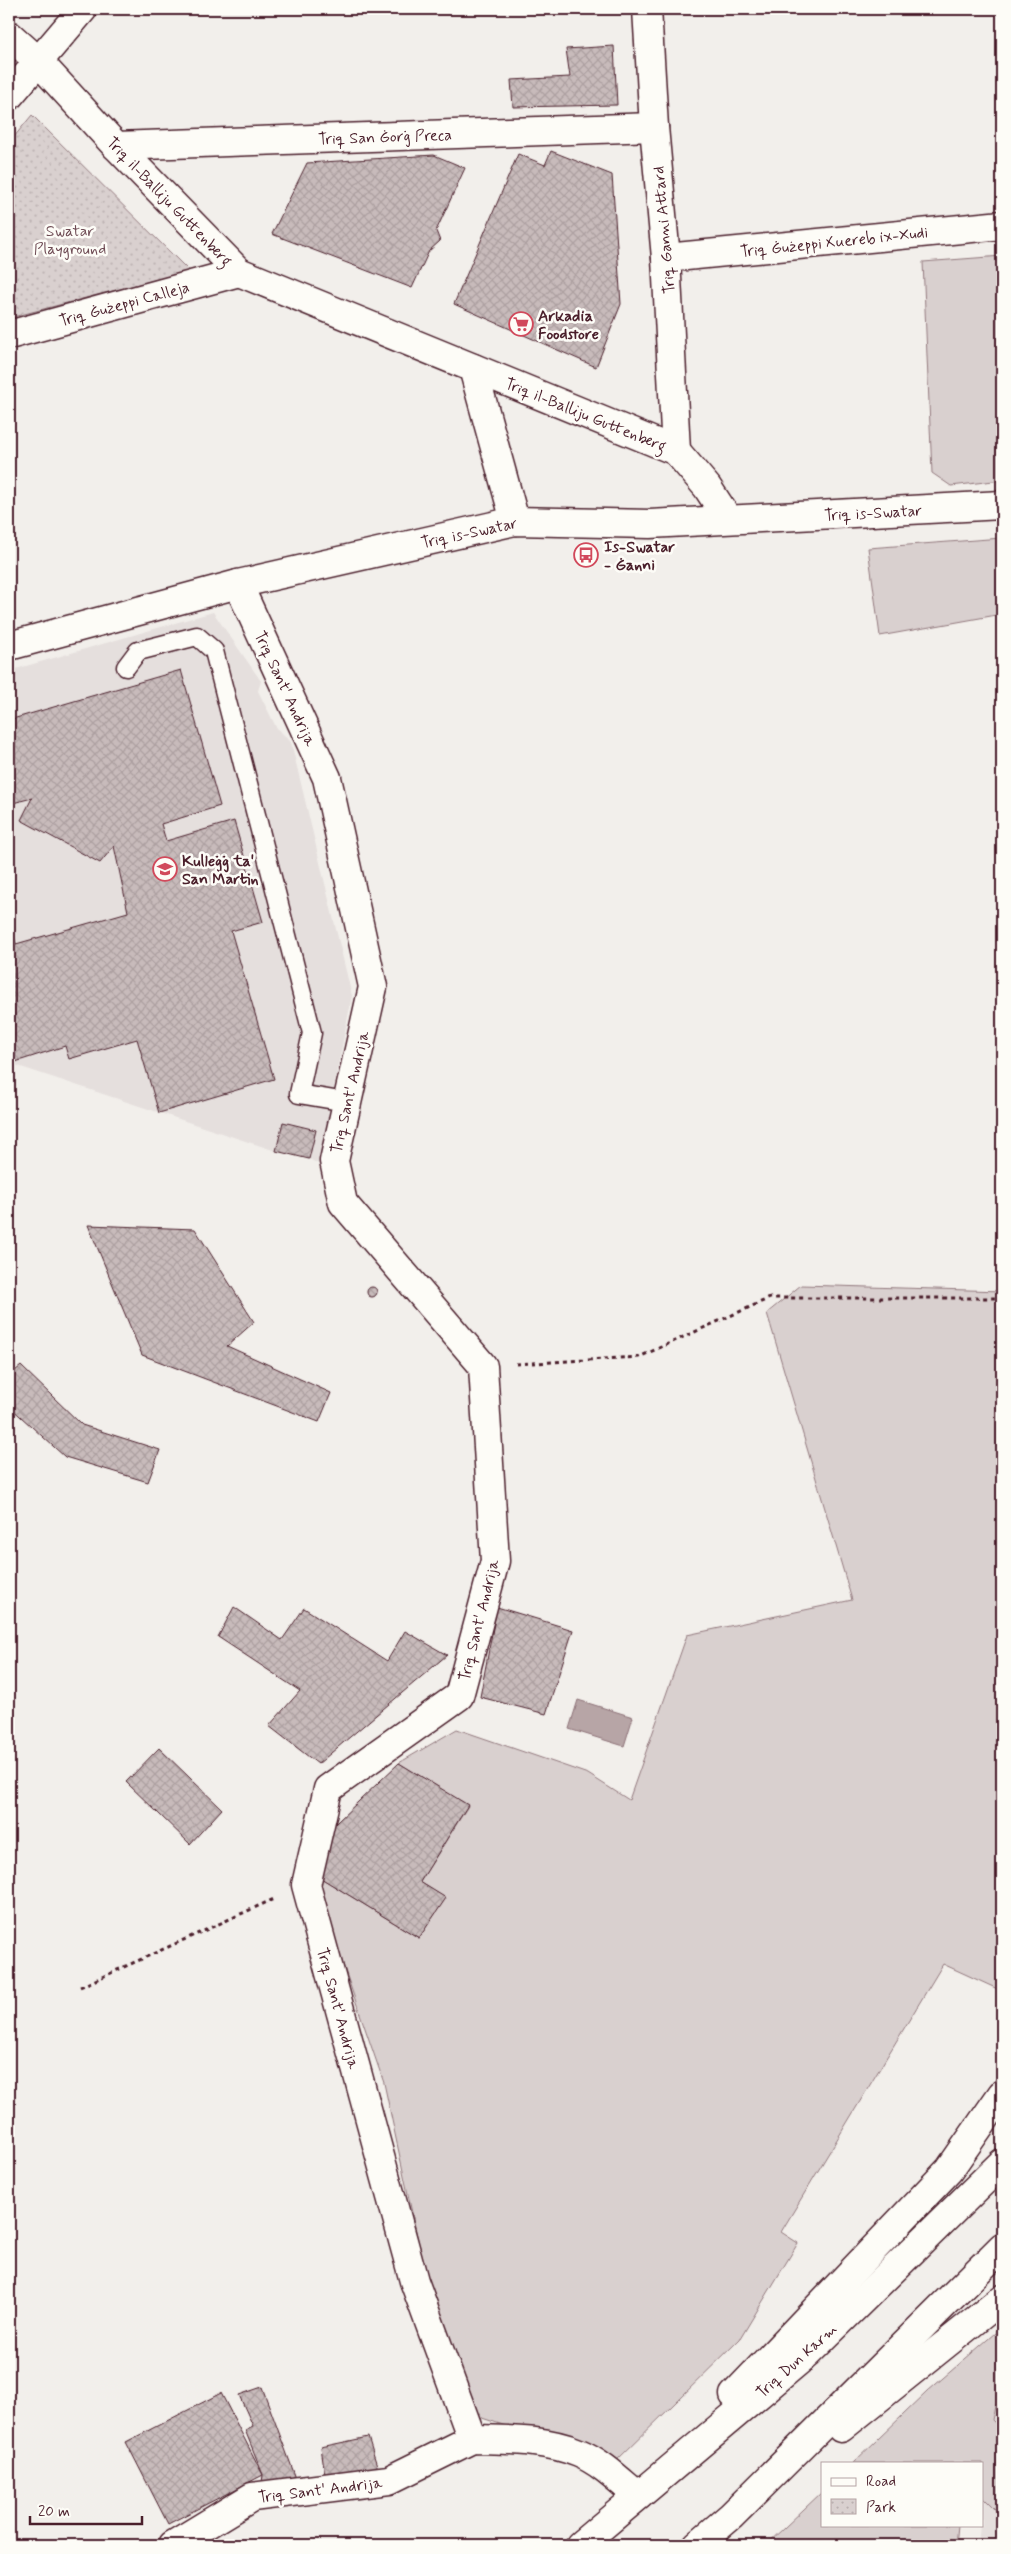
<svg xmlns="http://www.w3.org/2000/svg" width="1011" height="2554" font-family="Mynerve,sans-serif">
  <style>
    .built { fill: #e5dfdd }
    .green { fill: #d9d0cf; stroke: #92787d }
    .park { fill: url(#park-dots); stroke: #92787d }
    .water { fill: #b7a5a6; stroke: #8b6f75 }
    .building { fill: url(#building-cross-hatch); stroke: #4a1f2b }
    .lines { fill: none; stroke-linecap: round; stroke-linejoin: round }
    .lane-casing { stroke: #4a1f2b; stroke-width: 21 }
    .street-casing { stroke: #4a1f2b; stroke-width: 31 }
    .highway-casing { stroke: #4a1f2b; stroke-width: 31 }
    .path { stroke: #4a1f2b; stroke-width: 3; stroke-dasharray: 4 4; stroke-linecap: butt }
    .lane { stroke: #fdfcf7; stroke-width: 18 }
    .street { stroke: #fdfcf7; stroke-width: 28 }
    .highway { stroke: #fdfcf7; stroke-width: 28 }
    .labels { text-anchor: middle; stroke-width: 5; stroke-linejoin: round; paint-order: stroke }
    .street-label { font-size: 16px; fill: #4a1f2b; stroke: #fdfcf7 }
    .park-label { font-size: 16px; fill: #6e4b54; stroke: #fdfcf7 }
    .poi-label { font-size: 16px; font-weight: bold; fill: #4a1f2b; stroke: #fdfcf7; text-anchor: start }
  </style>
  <defs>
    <pattern id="park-dots" width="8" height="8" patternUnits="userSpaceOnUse" patternTransform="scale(1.25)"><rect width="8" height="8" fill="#d9d0cf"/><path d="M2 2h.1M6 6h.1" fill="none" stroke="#bcb2b2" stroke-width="1.8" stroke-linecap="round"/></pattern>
    <pattern id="building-cross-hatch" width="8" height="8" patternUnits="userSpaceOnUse" patternTransform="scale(1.25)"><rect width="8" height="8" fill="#c8bbbb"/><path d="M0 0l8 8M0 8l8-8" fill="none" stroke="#ada0a1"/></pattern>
  </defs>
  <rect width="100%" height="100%" fill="#f2efeb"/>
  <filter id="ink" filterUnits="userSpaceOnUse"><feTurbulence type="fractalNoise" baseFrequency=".02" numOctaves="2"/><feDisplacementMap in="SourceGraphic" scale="10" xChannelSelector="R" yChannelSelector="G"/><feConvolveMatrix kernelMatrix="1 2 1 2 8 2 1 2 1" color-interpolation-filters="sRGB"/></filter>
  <g filter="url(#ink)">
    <g class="built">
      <path d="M213 612 261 681 258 691 276 727 291 742 352 996 319 1164 309 1159 276 1151 9 1063V671Z"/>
      <path d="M1002 2399V2545H977L979 2525H982V2502L995 2405Z"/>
    </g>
    <g class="green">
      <path d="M1002 256V480L951 486 932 473 923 262Z"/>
      <path d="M1002 538V614L880 636 868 548Z"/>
      <path d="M801 1285 1002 1291V1991L943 1964 781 2232 798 2243 740 2339 612 2465 552 2441 479 2417 433 2310 384 2083 311 1872 419 1938 445 1898 420 1882 468 1806 399 1763 457 1729 588 1774 629 1800 687 1635 852 1600 767 1313Z"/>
      <path d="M1002 2327V2399L995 2405 992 2420 1002 2430V2516L982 2496V2463H853L928 2391Z"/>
      <path d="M822 2492V2525H958L956 2545H766Z"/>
    </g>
    <path class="park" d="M32 115 189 271 9 318V143Z"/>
    <path class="water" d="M578 1700 633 1717 624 1746 569 1729Z"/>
    <g class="building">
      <path d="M614 46 617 105 513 107 511 80 570 77 566 49Z"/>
      <path d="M551 151 612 175 621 304 596 367 454 304 518 154 545 165Z"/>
      <path d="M434 155 465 168 436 231 440 241 429 251 412 288 272 234 307 163Z"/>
      <path d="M181 670 220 806 161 824 166 841 234 821 263 922 231 931 274 1079 159 1113 137 1039 69 1059 65 1046 9 1064V917L16 944 128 912 114 846 100 863 21 820 32 798 9 804V720Z"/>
      <path d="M283 1122 316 1130 309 1159 276 1151Z"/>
      <path d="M88 1225 195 1229 254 1322 227 1346 331 1393 319 1422 142 1355Z"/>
      <circle cx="372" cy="1292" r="5"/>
      <path d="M21 1366 82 1425 160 1450 148 1482 65 1457 9 1406V1376Z"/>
      <path d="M234 1607 282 1640 304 1608 387 1661 405 1631 447 1655 318 1764 269 1726 300 1691 218 1637Z"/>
      <path d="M497 1607 573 1630 546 1714 480 1697Z"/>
      <path d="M159 1748 222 1809 190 1844 126 1782Z"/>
      <path d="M399 1763 468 1805 420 1882 446 1898 419 1938 311 1872 318 1840Z"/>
      <path d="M262 2387 297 2481 262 2482 263 2475 245 2430 253 2426 239 2395Z"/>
      <path d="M221 2393 263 2475 168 2524 126 2442Z"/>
      <path d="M368 2437 379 2472 326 2482 321 2447Z"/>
    </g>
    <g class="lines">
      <g class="lane-casing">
        <path id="lane" d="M126 667 138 651 197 636 214 651 312 1033 299 1094 346 1102"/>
      </g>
      <g class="street-casing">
        <g id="street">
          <path d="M647 9 654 127 666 258 676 451"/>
          <path d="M9 35 38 61 116 146 239 272 676 451 707 487 728 519"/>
          <path d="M9 96 83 9"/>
          <path d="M116 146 654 127"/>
          <path d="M666 258 1002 225"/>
          <path d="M9 335 239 272"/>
          <path d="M473 368 515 521"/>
          <path d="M9 646 238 584 515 521 650 524 1002 505"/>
          <path d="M472 2439C508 2440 545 2439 579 2453 601 2462 620 2481 638 2496"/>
          <path d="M173 2545 252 2497 389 2480 472 2439 414 2281 306 1885 328 1789 459 1696 495 1561 483 1366 343 1203 334 1161 373 987 327 778 238 584"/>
        </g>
      </g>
      <g class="highway-casing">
        <g id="highway">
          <path d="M734 2395 949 2170 1002 2094"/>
          <path d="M841 2428 1002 2299"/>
          <path d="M580 2545 807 2354 1002 2163"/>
          <path d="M697 2545 731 2516 1002 2247"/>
        </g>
      </g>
      <g class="path">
        <path d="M516 1364 639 1357 770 1298H996L1002 1305"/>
        <path d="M80 1987 276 1898"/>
      </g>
      <use href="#lane" class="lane"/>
      <use href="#street" class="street"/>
      <use href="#highway" class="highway"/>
    </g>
  </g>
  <defs>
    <g id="supermarket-ring" transform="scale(1.25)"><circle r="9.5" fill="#fdfcf7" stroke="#d1495b" stroke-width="1.5"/><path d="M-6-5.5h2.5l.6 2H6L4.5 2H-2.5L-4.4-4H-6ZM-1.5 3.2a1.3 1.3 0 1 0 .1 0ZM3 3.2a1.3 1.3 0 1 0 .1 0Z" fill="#d1495b"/></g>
    <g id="bus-ring" transform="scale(1.25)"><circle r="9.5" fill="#fdfcf7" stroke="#d1495b" stroke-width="1.5"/><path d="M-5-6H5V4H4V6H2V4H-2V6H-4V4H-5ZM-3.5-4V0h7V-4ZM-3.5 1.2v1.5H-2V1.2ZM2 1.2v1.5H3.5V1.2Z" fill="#d1495b"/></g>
    <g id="school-ring" transform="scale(1.25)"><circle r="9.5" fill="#fdfcf7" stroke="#d1495b" stroke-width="1.5"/><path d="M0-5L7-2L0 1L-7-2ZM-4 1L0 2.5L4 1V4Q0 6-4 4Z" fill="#d1495b"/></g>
  </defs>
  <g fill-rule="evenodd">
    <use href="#supermarket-ring" x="521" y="324"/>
    <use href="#bus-ring" x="586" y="555"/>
    <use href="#school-ring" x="165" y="869"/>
  </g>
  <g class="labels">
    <g class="street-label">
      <text transform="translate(385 136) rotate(-2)" y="6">Triq San Ġorġ Preca</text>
      <text transform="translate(170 201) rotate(46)" y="6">Triq il-Balliju Guttenberg</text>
      <text transform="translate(663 230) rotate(-95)" y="6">Triq Ganni Attard</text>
      <text transform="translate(834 241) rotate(-6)" y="6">Triq Ġużeppi Xuereb ix-Xudi</text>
      <text transform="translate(124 303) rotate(-15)" y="6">Triq Ġużeppi Calleja</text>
      <text transform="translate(586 414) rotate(22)" y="6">Triq il-Balliju Guttenberg</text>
      <text transform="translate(873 512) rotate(-3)" y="6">Triq is-Swatar</text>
      <text transform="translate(469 532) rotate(-12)" y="6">Triq is-Swatar</text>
      <text transform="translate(286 688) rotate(65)" y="6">Triq Sant' Andrija</text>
      <text transform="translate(349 1092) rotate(-77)" y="6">Triq Sant' Andrija</text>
      <text transform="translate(478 1620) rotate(-76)" y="6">Triq Sant' Andrija</text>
      <text transform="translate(339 2008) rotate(75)" y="6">Triq Sant' Andrija</text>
      <text transform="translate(796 2360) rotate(-42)" y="6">Triq Dun Karm</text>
      <text transform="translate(320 2489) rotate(-7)" y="6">Triq Sant' Andrija</text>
    </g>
    <g class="park-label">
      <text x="70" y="236">Swatar<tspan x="70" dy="18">Playground</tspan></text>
    </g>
    <g class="poi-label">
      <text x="538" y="321">Arkadia<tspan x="538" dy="18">Foodstore</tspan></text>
      <text x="604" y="552">Is-Swatar<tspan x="604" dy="18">- Ġanni</tspan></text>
      <text x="182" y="866">Kulleġġ ta'<tspan x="182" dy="18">San Martin</tspan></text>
    </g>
  </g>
  <rect width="1011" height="2554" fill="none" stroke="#fdfcf7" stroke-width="30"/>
  <rect x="15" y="15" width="981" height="2524" fill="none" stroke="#4a1f2b" stroke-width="2" filter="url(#ink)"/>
  <rect x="821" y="2462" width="162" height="65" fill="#fdfcf7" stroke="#b5a4a5"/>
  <rect x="831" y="2478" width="25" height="8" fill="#fdfcf7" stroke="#b5a4a5"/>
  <text x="866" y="2486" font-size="15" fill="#4a1f2b">Road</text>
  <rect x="831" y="2499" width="25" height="15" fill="url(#park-dots)" stroke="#b5a4a5"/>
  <text x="866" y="2512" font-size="15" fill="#4a1f2b">Park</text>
  <path d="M30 2516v8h112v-8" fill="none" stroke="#4a1f2b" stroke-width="2.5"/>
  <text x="38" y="2516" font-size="15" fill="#4a1f2b" stroke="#fdfcf7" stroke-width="4" paint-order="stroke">20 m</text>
</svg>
